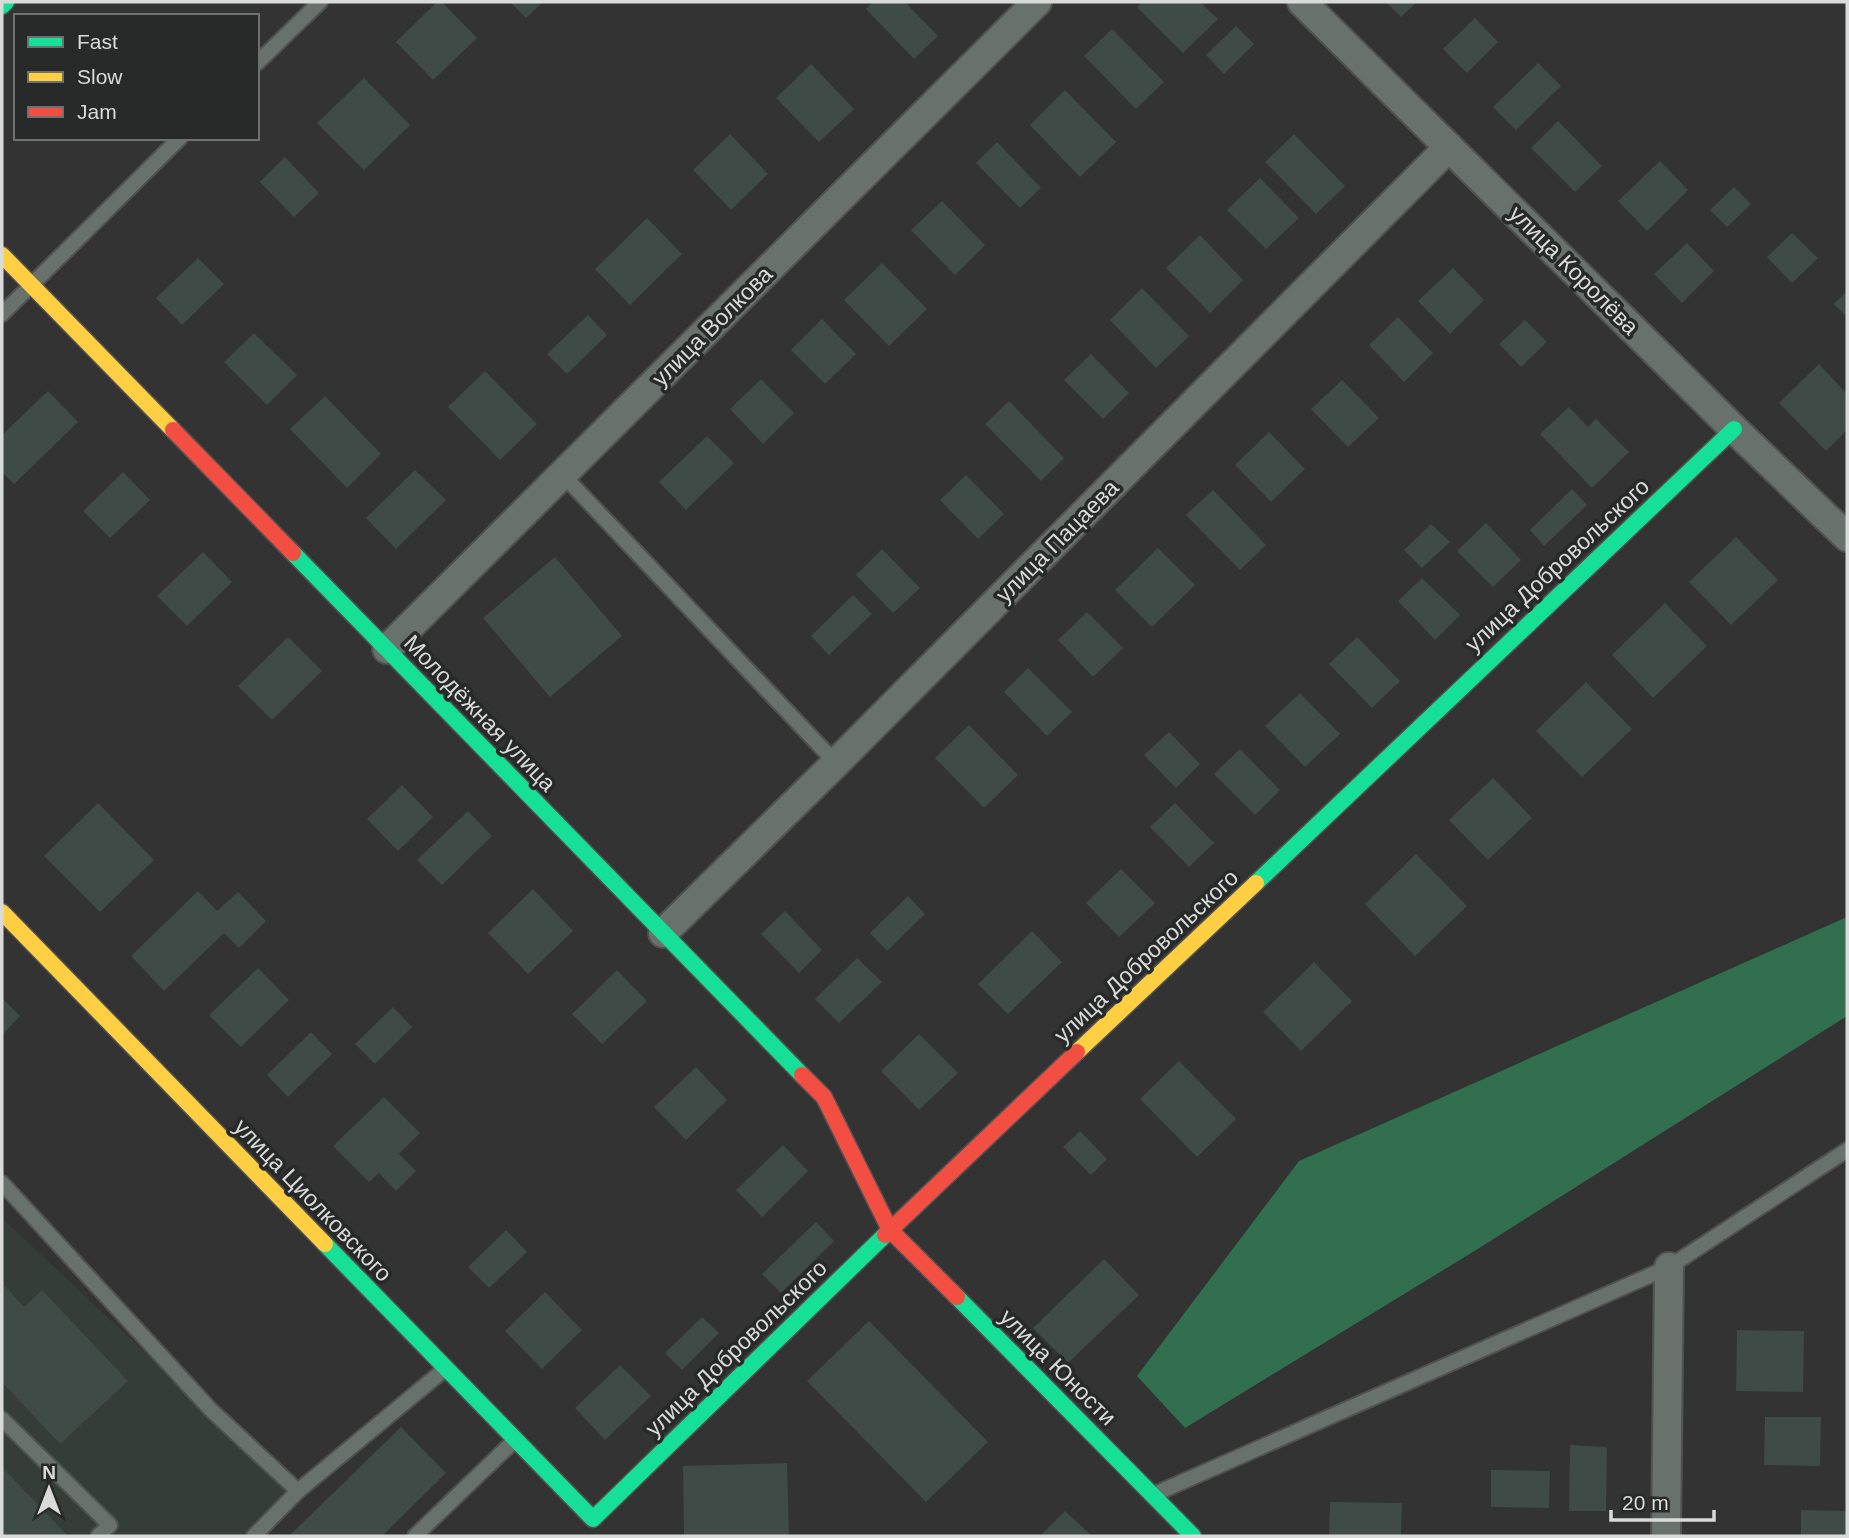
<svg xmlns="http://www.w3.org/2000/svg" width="1849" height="1538" font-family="Helvetica,sans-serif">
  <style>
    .built { fill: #353d38 }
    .water { fill: #316f4f }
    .building { fill: #3e4b46 }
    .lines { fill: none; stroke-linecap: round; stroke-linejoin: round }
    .lane-casing { stroke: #505150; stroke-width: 18 }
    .street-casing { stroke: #505150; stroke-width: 32 }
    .fast-casing { stroke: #505150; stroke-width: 19 }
    .slow-casing { stroke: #505150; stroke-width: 19 }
    .jam-casing { stroke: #505150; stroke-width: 19 }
    .lane { stroke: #69716d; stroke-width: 14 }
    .street { stroke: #69716d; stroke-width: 28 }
    .fast { stroke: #16e098; stroke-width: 16 }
    .slow { stroke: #ffcf43; stroke-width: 16 }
    .jam { stroke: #f24e42; stroke-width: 16 }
    .labels { text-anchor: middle; stroke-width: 7; stroke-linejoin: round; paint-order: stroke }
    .street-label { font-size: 23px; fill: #d9dbda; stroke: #272a28 }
  </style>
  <rect width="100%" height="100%" fill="#323332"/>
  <path class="built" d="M2 1218 295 1493 254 1536H2Z"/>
  <path class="water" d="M1847 917V1016L1481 1247 1185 1428 1137 1376 1299 1161Z"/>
  <g class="building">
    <path d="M437 2H442L477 38 433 80 396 42Z"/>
    <path d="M510 2H543L526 18Z"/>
    <path d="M873 2H905L938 36 914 59 866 9Z"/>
    <path d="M1142 2H1200L1218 19 1183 53 1137 7Z"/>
    <path d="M1386 2H1417L1401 17Z"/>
    <path d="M1475 18 1498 42 1467 73 1443 49Z"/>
    <path d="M1236 26 1254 44 1224 74 1206 55Z"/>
    <path d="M1112 29 1164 82 1136 109 1084 56Z"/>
    <path d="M1538 63 1561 86 1516 130 1493 107Z"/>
    <path d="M811 64 854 109 819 142 776 98Z"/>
    <path d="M364 78 410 125 364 170 317 123Z"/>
    <path d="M1065 90 1116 142 1080 177 1030 125Z"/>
    <path d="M1558 121 1602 166 1575 192 1531 148Z"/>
    <path d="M730 134 768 174 731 210 693 170Z"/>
    <path d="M1294 134 1345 186 1316 214 1265 162Z"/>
    <path d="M997 142 1041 188 1020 208 976 163Z"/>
    <path d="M285 157 319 193 294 217 260 182Z"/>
    <path d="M1660 161 1688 190 1647 231 1618 201Z"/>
    <path d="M1260 178 1299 218 1266 249 1227 210Z"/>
    <path d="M1734 187 1751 204 1727 227 1710 210Z"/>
    <path d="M942 201 985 245 955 275 911 230Z"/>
    <path d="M647 218 682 254 630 305 595 269Z"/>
    <path d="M1792 233 1818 258 1792 283 1767 257Z"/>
    <path d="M1200 235 1243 280 1210 313 1166 268Z"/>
    <path d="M1687 243 1714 271 1682 303 1654 274Z"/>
    <path d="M198 258 224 284 182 325 156 298Z"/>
    <path d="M882 263 927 309 889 346 844 300Z"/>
    <path d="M1453 268 1484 300 1450 334 1418 301Z"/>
    <path d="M1142 288 1189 336 1156 368 1110 320Z"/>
    <path d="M1847 291V317L1834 304Z"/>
    <path d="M588 315 607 335 567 374 547 354Z"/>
    <path d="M1398 317 1433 353 1404 382 1369 345Z"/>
    <path d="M822 319 856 354 825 384 791 350Z"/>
    <path d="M1525 320 1547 342 1521 367 1499 344Z"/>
    <path d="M254 333 297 375 267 405 224 362Z"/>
    <path d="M1091 354 1129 393 1103 419 1064 380Z"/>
    <path d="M1819 364 1847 394V430L1826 451 1779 403Z"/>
    <path d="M485 371 537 424 500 460 448 407Z"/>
    <path d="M761 379 794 413 763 444 730 409Z"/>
    <path d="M1342 380 1379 418 1348 447 1311 409Z"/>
    <path d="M48 391 78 422 14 484 2 472V435Z"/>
    <path d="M325 396 381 454 347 488 290 429Z"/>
    <path d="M1009 401 1064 458 1041 481 985 424Z"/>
    <path d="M1569 407 1588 427 1596 419 1629 452 1592 488 1540 434Z"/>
    <path d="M1269 432 1305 469 1271 502 1235 465Z"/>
    <path d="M707 436 734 463 686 510 659 482Z"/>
    <path d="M415 470 446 500 396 549 366 518Z"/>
    <path d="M123 472 150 500 110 538 83 511Z"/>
    <path d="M966 475 1004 514 978 539 940 500Z"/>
    <path d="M1572 489 1587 505 1544 546 1530 530Z"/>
    <path d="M1213 490 1266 545 1240 570 1186 515Z"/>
    <path d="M1486 523 1521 560 1493 587 1457 551Z"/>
    <path d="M1431 524 1450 542 1422 568 1404 550Z"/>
    <path d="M1736 537 1778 580 1731 625 1689 582Z"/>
    <path d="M1158 548 1195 585 1152 627 1115 590Z"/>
    <path d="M882 549 920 588 893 613 856 575Z"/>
    <path d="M203 552 232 582 187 626 157 596Z"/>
    <path d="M555 557 622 636 550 697 483 618Z"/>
    <path d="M1422 578 1460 615 1435 640 1398 601Z"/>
    <path d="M853 595 872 614 829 655 811 636Z"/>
    <path d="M1665 603 1707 646 1653 698 1612 655Z"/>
    <path d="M1087 612 1123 648 1093 677 1058 640Z"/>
    <path d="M288 637 322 671 272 720 238 686Z"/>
    <path d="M1357 637 1400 681 1372 708 1329 664Z"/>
    <path d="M1028 668 1072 712 1047 736 1004 692Z"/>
    <path d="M1586 682 1632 729 1582 777 1536 731Z"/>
    <path d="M1300 693 1340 734 1305 767 1265 726Z"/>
    <path d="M969 725 1018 775 984 808 935 758Z"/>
    <path d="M1169 732 1200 764 1176 788 1144 755Z"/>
    <path d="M1240 749 1280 790 1255 815 1214 774Z"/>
    <path d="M1493 778 1532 818 1488 860 1449 820Z"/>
    <path d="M402 785 433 817 398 851 367 819Z"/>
    <path d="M98 803 154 860 100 912 44 856Z"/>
    <path d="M1175 803 1214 843 1189 867 1150 827Z"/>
    <path d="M468 811 492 836 442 885 417 860Z"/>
    <path d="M1416 854 1467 906 1415 956 1365 904Z"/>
    <path d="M1121 869 1155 903 1119 937 1086 903Z"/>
    <path d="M533 889 573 931 528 974 488 933Z"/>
    <path d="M198 891 217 911 238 892 266 921 239 948 224 933 164 991 131 956Z"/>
    <path d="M908 896 925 914 887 951 870 933Z"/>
    <path d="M785 911 822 950 799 973 761 934Z"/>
    <path d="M1032 931 1062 962 1008 1014 978 984Z"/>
    <path d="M857 958 882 982 839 1023 815 999Z"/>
    <path d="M1314 962 1352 1001 1301 1051 1263 1012Z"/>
    <path d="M258 968 289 1000 241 1047 209 1015Z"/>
    <path d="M617 970 647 1001 602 1044 572 1014Z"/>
    <path d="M2 998 20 1016 2 1035Z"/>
    <path d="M393 1007 412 1027 375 1064 355 1044Z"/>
    <path d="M311 1032 332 1054 288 1097 267 1075Z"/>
    <path d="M919 1034 958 1073 919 1110 881 1071Z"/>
    <path d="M1179 1061 1236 1119 1197 1157 1140 1099Z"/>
    <path d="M696 1067 727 1100 686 1140 654 1107Z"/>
    <path d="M384 1097 420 1133 399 1154 416 1171 396 1191 379 1173 369 1182 333 1146Z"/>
    <path d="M1080 1131 1107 1159 1091 1175 1063 1147Z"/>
    <path d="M783 1145 808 1171 762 1217 736 1190Z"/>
    <path d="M816 1222 834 1241 781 1293 762 1274Z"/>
    <path d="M506 1230 527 1252 489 1288 468 1267Z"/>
    <path d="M1104 1259 1139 1295 1068 1363 1033 1328Z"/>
    <path d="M2 1283 24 1307 42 1290 128 1381 60 1444 2 1382Z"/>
    <path d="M545 1292 582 1330 542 1369 505 1331Z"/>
    <path d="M702 1317 719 1333 682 1370 665 1353Z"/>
    <path d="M869 1321 988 1442 926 1502 807 1381Z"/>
    <path d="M1737 1330 1804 1331 1803 1392 1736 1391Z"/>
    <path d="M620 1365 651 1396 605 1440 575 1408Z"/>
    <path d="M1765 1417H1821L1820 1466 1764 1465Z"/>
    <path d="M401 1427 446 1473 382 1536H289Z"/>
    <path d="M1570 1445 1607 1447 1606 1511H1569Z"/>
    <path d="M787 1463 789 1536H684L683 1466Z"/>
    <path d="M2 1467 68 1536H2Z"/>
    <path d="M1491 1470 1550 1471 1549 1508 1491 1507Z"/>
    <path d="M1330 1502 1402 1503 1401 1536H1329Z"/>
    <path d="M1801 1510 1847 1511V1536H1801Z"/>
    <path d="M1065 1511 1092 1536H1040Z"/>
  </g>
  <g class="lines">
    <g class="lane-casing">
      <g id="lane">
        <path d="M257 63 320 2"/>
        <path d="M2 314 180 138"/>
        <path d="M562 474 836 763"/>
        <path d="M2 1183 211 1410 298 1491 445 1369"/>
        <path d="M2 1419 110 1525 98 1536"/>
        <path d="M1157 1493 1669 1267 1847 1150"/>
        <path d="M254 1536 298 1491"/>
        <path d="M415 1536 515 1440"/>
      </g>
    </g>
    <g class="street-casing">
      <g id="street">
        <path d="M1302 2 1734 429 1847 537"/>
        <path d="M387 649 1037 2"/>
        <path d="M663 933 836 763 1449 147"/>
        <path d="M1666 1536 1669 1267"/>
      </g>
    </g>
    <g class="fast-casing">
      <g id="fast">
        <path d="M2 6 6 2"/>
        <path d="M293 553 802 1075"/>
        <path d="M1256 883 1734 429"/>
        <path d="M325 1244 593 1519 885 1235"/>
        <path d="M957 1297 1193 1536"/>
      </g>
    </g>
    <g class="slow-casing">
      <g id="slow">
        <path d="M2 255 173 430"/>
        <path d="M2 912 325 1244"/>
        <path d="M1077 1052 1256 883"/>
      </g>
    </g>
    <g class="jam-casing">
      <g id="jam">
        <path d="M173 430 293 553"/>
        <path d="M802 1075 824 1097 890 1230 957 1297"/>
        <path d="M885 1235 1077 1052"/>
      </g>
    </g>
    <use href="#lane" class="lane"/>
    <use href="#street" class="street"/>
    <use href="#fast" class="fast"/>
    <use href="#slow" class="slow"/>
    <use href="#jam" class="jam"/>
  </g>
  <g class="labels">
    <g class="street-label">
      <text transform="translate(1574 270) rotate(45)" y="8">улица Королёва</text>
      <text transform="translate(712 326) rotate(-45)" y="8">улица Волкова</text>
      <text transform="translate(1057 541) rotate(-45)" y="8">улица Пацаева</text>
      <text transform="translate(1557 565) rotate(-43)" y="8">улица Добровольского</text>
      <text transform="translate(480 713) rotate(46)" y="8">Молодёжная улица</text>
      <text transform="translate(1146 956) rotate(-43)" y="8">улица Добровольского</text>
      <text transform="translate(313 1200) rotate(46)" y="8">улица Циолковского</text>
      <text transform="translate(736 1348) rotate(-44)" y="8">улица Добровольского</text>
      <text transform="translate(1058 1367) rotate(45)" y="8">улица Юности</text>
    </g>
  </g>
  <rect width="1849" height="1538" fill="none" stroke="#d9dbda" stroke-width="7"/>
  <rect x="14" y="14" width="245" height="126" fill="#272a28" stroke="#6e716f" stroke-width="2"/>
  <rect x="28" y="37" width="35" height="10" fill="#16e098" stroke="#6e716f" stroke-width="2"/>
  <text x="77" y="49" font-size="21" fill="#d9dbda">Fast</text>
  <rect x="28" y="72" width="35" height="10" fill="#ffcf43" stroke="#6e716f" stroke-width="2"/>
  <text x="77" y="84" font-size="21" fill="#d9dbda">Slow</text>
  <rect x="28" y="107" width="35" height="10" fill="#f24e42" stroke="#6e716f" stroke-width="2"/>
  <text x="77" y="119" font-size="21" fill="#d9dbda">Jam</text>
  <g transform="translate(49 1489)" stroke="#272a28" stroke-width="5" paint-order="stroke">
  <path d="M0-5L12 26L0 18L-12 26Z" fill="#d9dbda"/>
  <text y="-10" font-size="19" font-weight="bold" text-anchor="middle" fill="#d9dbda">N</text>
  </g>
  <path d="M1611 1510v10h103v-10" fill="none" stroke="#d9dbda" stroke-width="3.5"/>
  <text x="1622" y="1510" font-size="21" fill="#d9dbda" stroke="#272a28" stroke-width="5" paint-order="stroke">20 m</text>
</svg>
